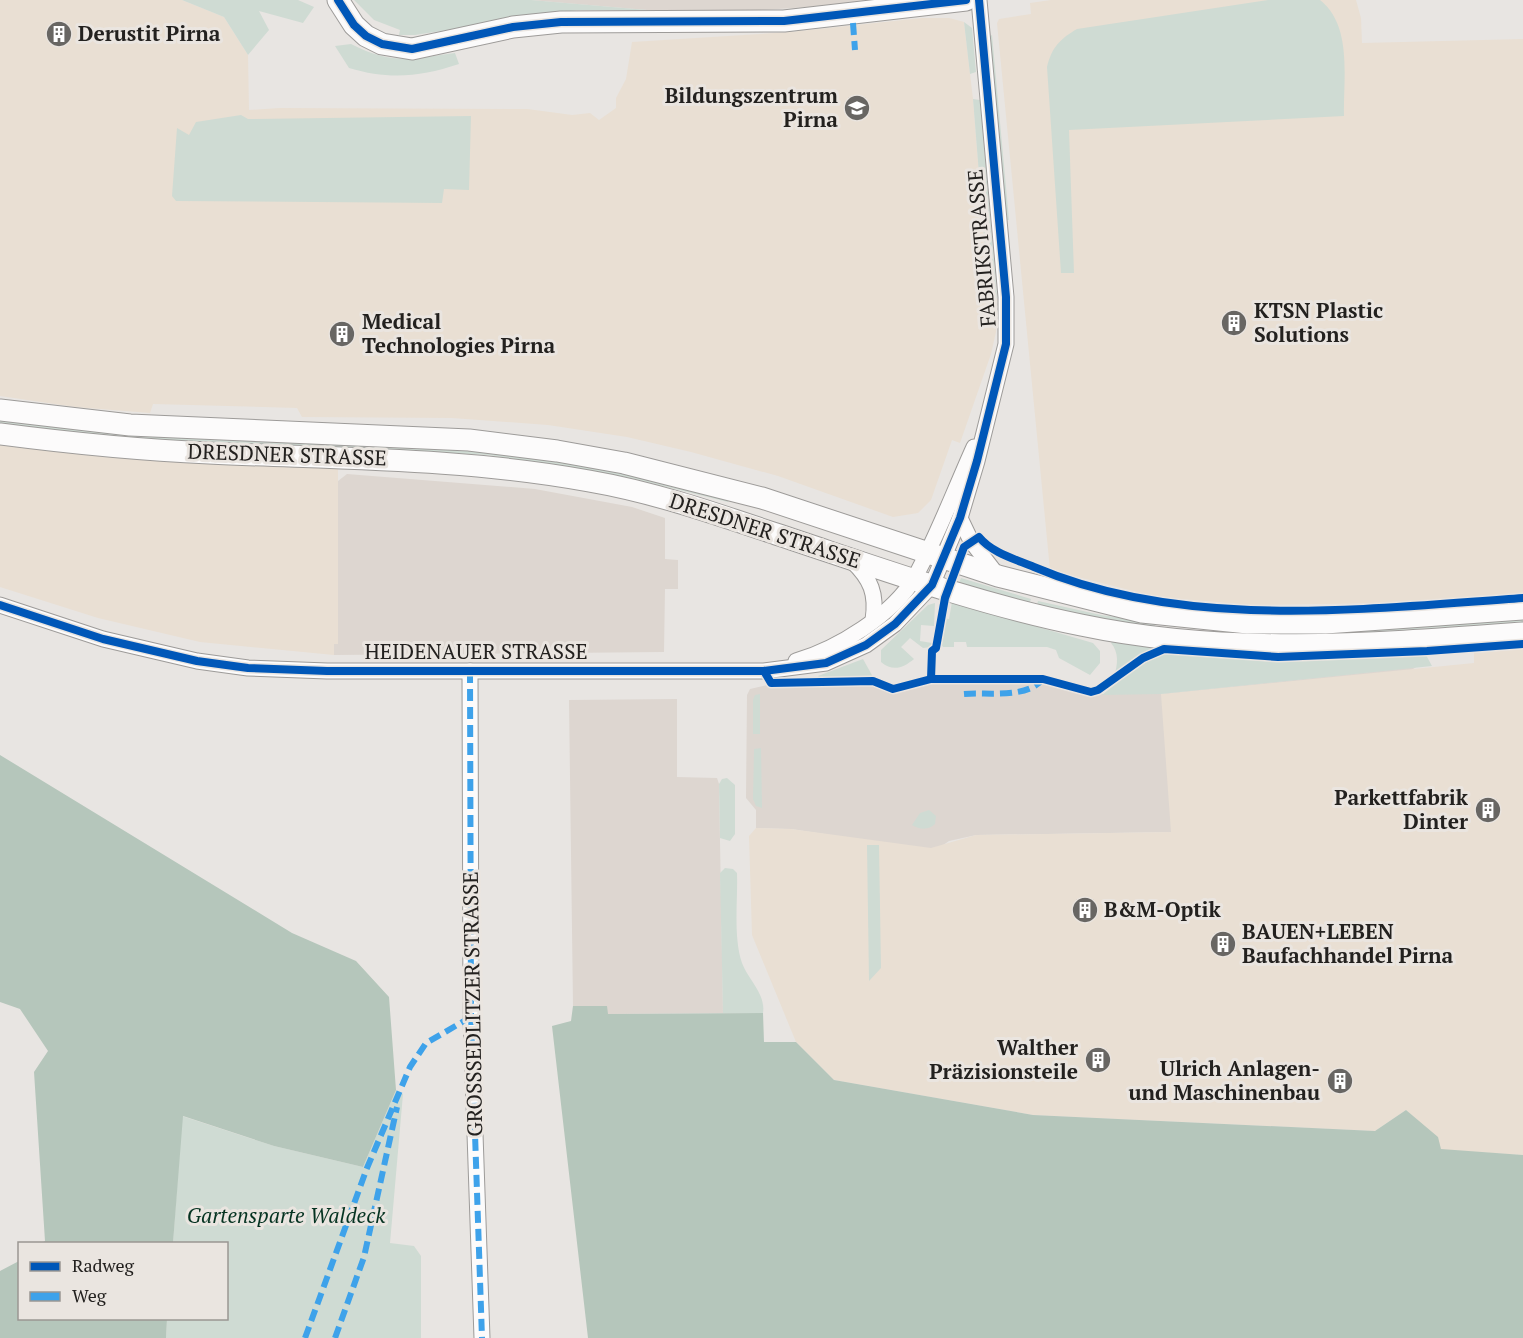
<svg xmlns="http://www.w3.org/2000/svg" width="1523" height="1338" font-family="'PT Serif',serif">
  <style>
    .built { fill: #ddd6d0 }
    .industrial { fill: #e9dfd3 }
    .green { fill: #cfdbd3 }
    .forest { fill: #b5c6bb }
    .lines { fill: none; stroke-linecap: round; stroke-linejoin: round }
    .street-casing { stroke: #9d9b99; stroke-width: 17 }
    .secondary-casing { stroke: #9d9b99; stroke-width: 23 }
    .street { stroke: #fcfbfb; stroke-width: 15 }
    .secondary { stroke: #fcfbfb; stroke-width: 21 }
    .quiet { stroke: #3ea2ea; stroke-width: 6; stroke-dasharray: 12 6; stroke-linecap: butt }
    .cycleway-casing { stroke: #eae5e0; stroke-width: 11 }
    .cycleway { stroke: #0057b8; stroke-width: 8 }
    .labels { text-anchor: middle; stroke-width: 6; stroke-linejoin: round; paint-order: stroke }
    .poi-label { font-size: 21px; font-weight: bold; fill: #23211f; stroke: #eae5e0; text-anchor: start }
    .street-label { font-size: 21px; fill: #23211f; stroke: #eae5e0 }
    .park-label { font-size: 21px; font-style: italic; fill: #053321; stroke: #eae5e0 }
  </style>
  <rect width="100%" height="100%" fill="#e8e5e2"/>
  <g class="built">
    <path d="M531 0H871L825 6 745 11 647 10Z"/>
    <path d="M347 474 535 489 632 507 665 518V559L678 560V589H665L664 652 334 655V644L338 643V481Z"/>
    <path d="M1416 667 1172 832 976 835 949 841 939 848H917L791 829 756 828V810L746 798 747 695 750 689 767 685 872 684 882 690 896 693 927 683 1049 682 1078 694H1160Z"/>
    <path d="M677 699V777L717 778 719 784 723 1013 607 1014V1006H573L569 700Z"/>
  </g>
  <g class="industrial">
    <path d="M0 0H182L224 17 248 55 249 110 280 108 527 109 572 115 590 113 599 120 616 108V98L626 79 632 42 790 32 922 18H949L964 22 973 99 989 298H997L996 332 991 354 960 443 952 440 931 500 918 513 893 517 778 476 691 452 627 437 548 425 452 418 302 417 297 408 153 404 150 413 75 407 0 396Z"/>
    <path d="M1051 0H1356L1361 18 1362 43 1523 39V594L1395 603 1252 605 1157 597 1050 570 997 23 999 19 1031 14 1030 3Z"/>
    <path d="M0 444 338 466V644H334V655L200 642 98 618 0 587Z"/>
    <path d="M1523 649V1155L1441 1150 1406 1110 1375 1131 1033 1115 834 1080 796 1042 752 935 749 836 756 828 791 829 931 848 976 835 1171 832 1161 694 1474 663V653Z"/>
  </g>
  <g class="green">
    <path d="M182 0H298L314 7 303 23 259 11 269 30 248 55 224 17Z"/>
    <path d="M354 0H531L647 10H577L415 35H399L400 30 374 20Z"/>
    <path d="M1268 0H1320C1353 26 1343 79 1344 116L1069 130 1074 273H1061L1047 67C1052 47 1060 39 1077 29Z"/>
    <path d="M964 22 972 28 976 72 970 74Z"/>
    <path d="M992 35 1009 220H1006L989 37Z"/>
    <path d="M351 44C392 65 411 59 455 53L459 64C420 77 389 80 349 68L335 46Z"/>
    <path d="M973 99 980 100 997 298 989 299Z"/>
    <path d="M241 115 248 119 471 116 469 190 444 189 442 203 176 201 172 196 177 128 189 135 196 122Z"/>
    <path d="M0 419 493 452 559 460 730 497 728 502 631 478 489 455 130 438 0 424Z"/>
    <path d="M961 578 1031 599 1029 604 959 583Z"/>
    <path d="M1038 601 1101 615 1154 622 1155 626 1100 620 1037 605Z"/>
    <path d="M952 602 1093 643 1100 651V663L1090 675 1059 658 1056 650 1047 647H967L966 642H954V647H943L940 642 944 618 949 619Z"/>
    <path d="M935 603 934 626 921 625 920 641 932 643V647L923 648 910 638 901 647 914 659C903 668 893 672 881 662V650L928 605Z"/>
    <path d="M1523 618V622L1324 635 1216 633V629Z"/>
    <path d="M1113 640 1160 646 1142 654 1114 676C1118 665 1119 652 1111 643Z"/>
    <path d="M1164 653 1276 662 1426 655 1432 666 1161 694 1102 695 1145 660Z"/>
    <path d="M863 659 873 677 819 678 818 676Z"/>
    <path d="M760 694V734H753V700L755 695Z"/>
    <path d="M761 748 762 808 756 806 753 799 754 749Z"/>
    <path d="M727 778 735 785V834L730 841 720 838 719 784 722 779Z"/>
    <path d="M929 810 936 816 935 824C929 830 920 830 912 825L920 813Z"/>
    <path d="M867 845H879L881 968 869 981Z"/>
    <path d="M725 868 733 869 737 873C738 901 733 936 742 963 749 981 766 994 763 1013H723L720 873Z"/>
    <path d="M396 1090 403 1094 390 1243 414 1246 421 1256V1338H166L167 1319 226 1318V1244L173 1243 182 1116 274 1146 363 1167Z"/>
  </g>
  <g class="forest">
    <path d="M0 755 292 933 356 961 389 997 396 1090 363 1167 274 1146 183 1116 173 1243H42L45 1241 34 1072 48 1051 20 1009 0 1002Z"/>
    <path d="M573 1006H607L608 1014 763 1013 764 1042H796L834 1080 1033 1115 1375 1131 1406 1110 1438 1137 1441 1149 1523 1155V1338H588L552 1026 571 1021Z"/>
    <path d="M19 1261 20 1318 167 1319 166 1338H0V1271Z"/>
  </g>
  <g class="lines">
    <g class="street-casing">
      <g id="street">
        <path d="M960 518 971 541 998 576"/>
        <path d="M852 561C871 579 877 594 873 620"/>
        <path d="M0 605 103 639 197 661 248 668 327 671H764L826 663 866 645 895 624 932 585 960 518 977 461 1006 344V297L979 0"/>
        <path d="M796 661C837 649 893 615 915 577 937 537 955 489 974 447"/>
        <path d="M470 671 471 1017 482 1338"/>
      </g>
    </g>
    <g class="secondary-casing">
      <g id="secondary">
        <path d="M338 0 354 25 366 36 382 44 412 49 513 27 561 22 784 21 966 0"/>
        <path d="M0 410 130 425 469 440 557 451 624 463 762 498 998 576 1142 612 1248 623H1325L1523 609"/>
        <path d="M0 434C69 443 139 450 209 453 336 459 464 458 589 481 653 492 714 513 776 534 876 567 977 604 1081 625 1228 656 1375 644 1523 633"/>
      </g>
    </g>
    <use href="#street" class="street"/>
    <use href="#secondary" class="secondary"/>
    <g class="quiet">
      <path d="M853 23 855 50"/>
      <path d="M470 671 471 1017 482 1338"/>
      <path d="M964 694C987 692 1027 699 1043 679"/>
      <path d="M305 1338 367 1168 410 1067 426 1043 471 1017"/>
      <path d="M335 1338 364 1257 397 1107"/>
    </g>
    <g class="cycleway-casing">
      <g id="cycleway">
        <path d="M338 0 354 25 366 36 382 44 412 49 513 27 561 22 784 21 966 0"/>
        <path d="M0 605 103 639 197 661 248 668 327 671H764L826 663 866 645 895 624 932 585 960 518 977 461 1006 344V297L979 0"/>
        <path d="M764 671 771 683 873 681 893 689 931 679H1043L1091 692 1098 690 1143 658 1164 649 1278 657 1427 651 1523 644"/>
        <path d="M931 679 932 651 936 648 945 598 964 547 979 537C992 553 1015 559 1034 567 1184 631 1365 609 1523 598"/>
      </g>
    </g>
    <use href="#cycleway" class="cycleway"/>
  </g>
  <defs>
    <g id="building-disc" transform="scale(1.35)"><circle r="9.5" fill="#686663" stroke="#eae5e0"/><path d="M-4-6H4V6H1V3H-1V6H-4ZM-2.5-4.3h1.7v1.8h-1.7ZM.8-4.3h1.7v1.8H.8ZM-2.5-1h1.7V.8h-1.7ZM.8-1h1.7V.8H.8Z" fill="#fff"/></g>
    <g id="university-disc" transform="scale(1.35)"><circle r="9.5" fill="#686663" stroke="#eae5e0"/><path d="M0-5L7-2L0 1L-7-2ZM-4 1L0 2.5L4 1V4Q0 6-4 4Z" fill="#fff"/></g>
  </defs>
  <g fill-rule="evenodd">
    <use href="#building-disc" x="59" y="34"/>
    <use href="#university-disc" x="857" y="108"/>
    <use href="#building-disc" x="1234" y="323"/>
    <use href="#building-disc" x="342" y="334"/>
    <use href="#building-disc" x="1488" y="810"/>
    <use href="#building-disc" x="1085" y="910"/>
    <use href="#building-disc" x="1223" y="944"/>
    <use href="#building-disc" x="1098" y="1060"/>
    <use href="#building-disc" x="1340" y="1081"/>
  </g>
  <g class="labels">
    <g class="poi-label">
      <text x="78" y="41">Derustit Pirna</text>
      <text x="838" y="103" text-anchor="end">Bildungszentrum<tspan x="838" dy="24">Pirna</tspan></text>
      <text x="1254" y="318">KTSN Plastic<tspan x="1254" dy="24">Solutions</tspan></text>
      <text x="362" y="329">Medical<tspan x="362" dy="24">Technologies Pirna</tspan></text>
      <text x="1468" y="805" text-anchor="end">Parkettfabrik<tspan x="1468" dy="24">Dinter</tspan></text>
      <text x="1104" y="917">B&amp;M-Optik</text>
      <text x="1242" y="939">BAUEN+LEBEN<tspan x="1242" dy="24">Baufachhandel Pirna</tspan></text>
      <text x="1078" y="1055" text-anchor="end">Walther<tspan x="1078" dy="24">Präzisionsteile</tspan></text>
      <text x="1320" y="1076" text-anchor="end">Ulrich Anlagen-<tspan x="1320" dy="24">und Maschinenbau</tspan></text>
    </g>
    <g class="street-label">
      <text transform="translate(982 248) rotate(-95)" y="7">FABRIKSTRASSE</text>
      <text transform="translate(287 455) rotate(2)" y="7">DRESDNER STRASSE</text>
      <text transform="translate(765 531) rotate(18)" y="7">DRESDNER STRASSE</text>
      <text x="476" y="659">HEIDENAUER STRASSE</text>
      <text transform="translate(473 1004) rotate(-91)" y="7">GROSSSEDLITZER STRASSE</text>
    </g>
    <g class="park-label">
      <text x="286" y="1223">Gartensparte Waldeck</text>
    </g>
  </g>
  <rect x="18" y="1242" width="210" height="78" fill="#eae5e0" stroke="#9a9793" stroke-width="1.5"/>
  <rect x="30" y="1262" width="30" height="9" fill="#0057b8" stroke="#9a9793" stroke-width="1.5"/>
  <text x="72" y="1272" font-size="18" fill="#23211f">Radweg</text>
  <rect x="30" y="1292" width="30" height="9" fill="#3ea2ea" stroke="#9a9793" stroke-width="1.5"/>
  <text x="72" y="1302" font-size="18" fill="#23211f">Weg</text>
</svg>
